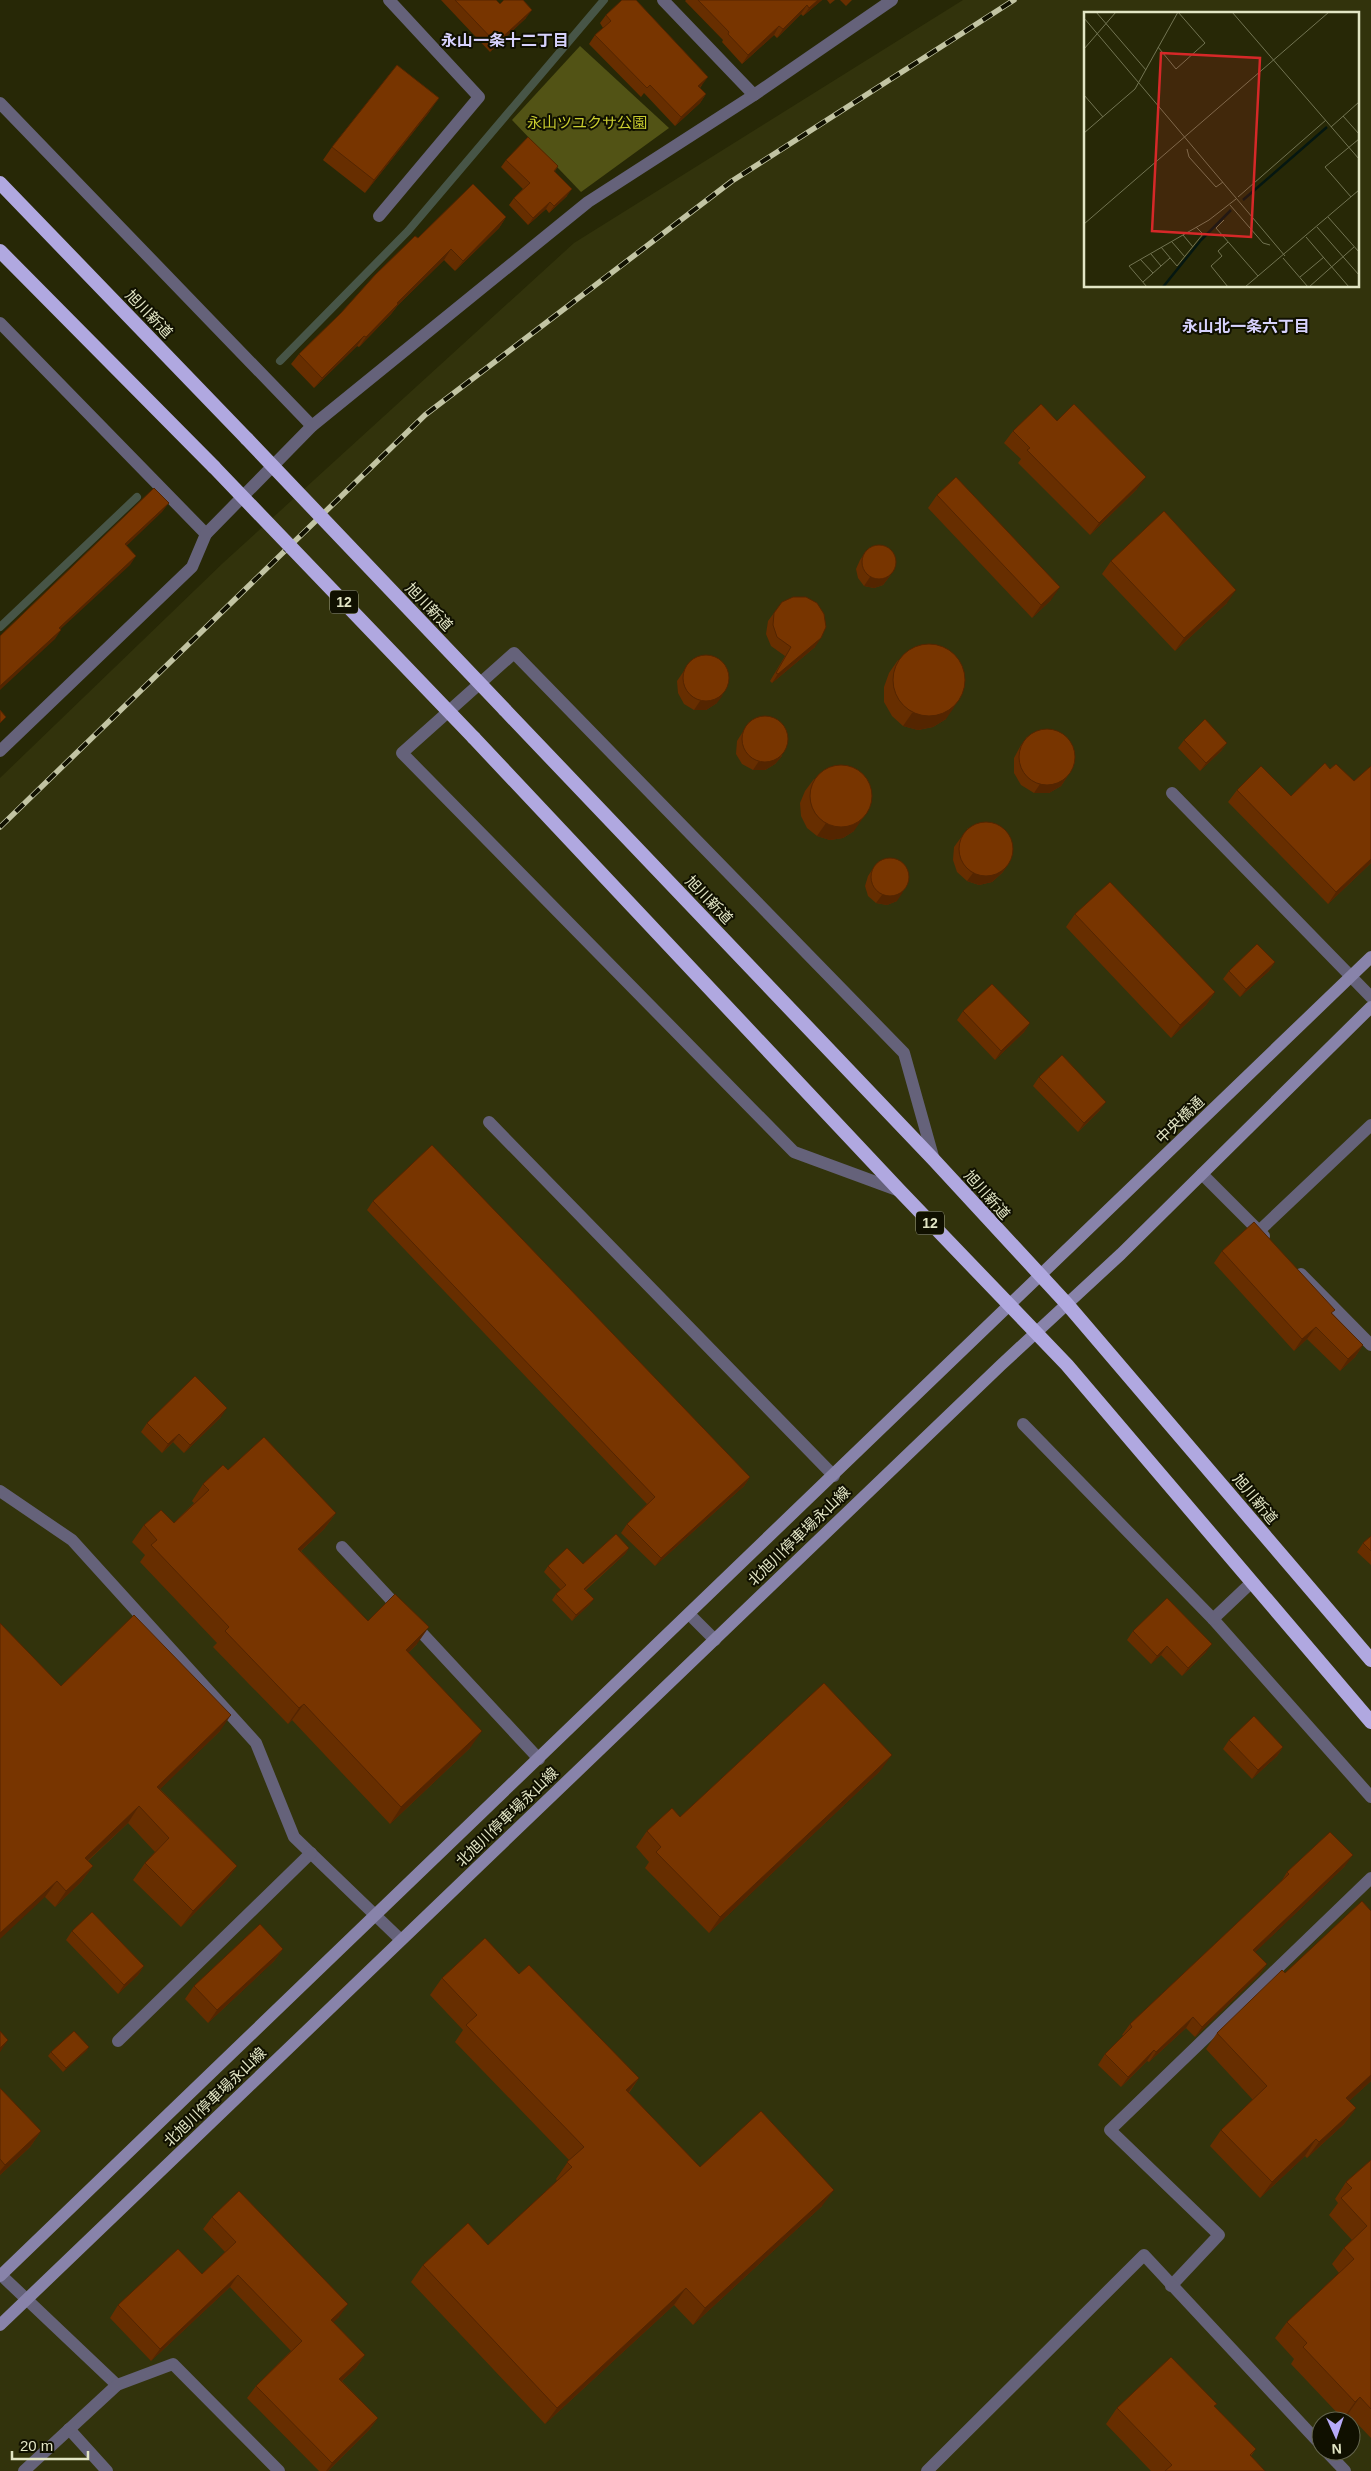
<svg xmlns="http://www.w3.org/2000/svg" width="1371" height="2471" font-family="Helvetica,'Noto Sans JP',sans-serif">
  <style>
    .built { fill: #32330c; fill-rule: evenodd }
    .green { fill: #525315 }
    .lines { fill: none; stroke-linecap: round; stroke-linejoin: round }
    .stream { stroke: #475547; stroke-width: 8 }
    .service { stroke: #65627a; stroke-width: 12 }
    .minor { stroke: #65627a; stroke-width: 12 }
    .secondary { stroke: #8883aa; stroke-width: 12 }
    .trunk { stroke: #b0a8e0; stroke-width: 14 }
    .rail-casing { stroke: #c2c4a3; stroke-width: 5.5 }
    .rail { stroke: #101000; stroke-width: 4; stroke-dasharray: 11; stroke-linecap: butt }
    .trunk-bridge { stroke: #b0a8e0; stroke-width: 14 }
    .wall { fill: #672e00 }
    .shaded-wall { fill: #542500 }
    .building { fill: #783500; stroke: #542500 }
    .labels { text-anchor: middle; stroke-width: 4; stroke-linejoin: round; paint-order: stroke }
    .shield { fill: #101000; stroke: #a3a589; stroke-width: 1 }
    .shield-label { font-size: 14px; font-weight: bold; fill: #e2e5c4 }
    .park-label { font-size: 15px; fill: #cacd2f; stroke: #101000 }
    .street-label { font-size: 15px; fill: #e2e5c4; stroke: #101000 }
    .neighbourhood-label { font-size: 16px; font-weight: bold; fill: #d7d2fd; stroke: #101000 }
    .inset-river { fill: none; stroke: #051711; stroke-width: 2.5 }
    .inset-road { fill: none; stroke: #727452; stroke-width: 1 }
    .view { fill: #d62828; fill-opacity: 0.15; stroke: #d62828; stroke-width: 2.5 }
    .inset-edge { fill: none; stroke: #e2e5c4; stroke-width: 2.5 }
  </style>
  <rect width="100%" height="100%" fill="#272806"/>
  <path class="built" d="M963 0H1371V2471H0V778L223 563 574 243ZM1085 14H1357V286H1085ZM1321 2421H1351V2451H1321Z"/>
  <path class="green" d="M580 46 669 128 581 192 512 120Z"/>
  <g class="lines">
    <g class="stream">
      <path d="M280 361 408 231 604 0"/>
      <path d="M0 627 137 497"/>
    </g>
    <g class="service">
      <path d="M1172 793 1371 997"/>
      <path d="M489 1122 834 1476"/>
      <path d="M1202 1174 1264 1236"/>
      <path d="M1259 1231 1371 1125"/>
      <path d="M1301 1274 1371 1345"/>
      <path d="M1023 1424 1213 1619 1371 1797"/>
      <path d="M0 1491 72 1540 256 1743 294 1837 401 1940"/>
      <path d="M342 1547 539 1759"/>
      <path d="M689 1614 715 1640"/>
      <path d="M1213 1619 1252 1582"/>
      <path d="M118 2041 311 1853"/>
      <path d="M1 2275 117 2385"/>
      <path d="M1171 2286 1219 2235 1110 2130 1371 1878"/>
      <path d="M69 2429 107 2471"/>
      <path d="M24 2471 117 2385 173 2364 279 2471"/>
    </g>
    <g class="minor">
      <path d="M663 0 754 95"/>
      <path d="M0 103 312 426"/>
      <path d="M379 216 479 97 389 0"/>
      <path d="M0 323 206 534 312 426 588 202 754 95 892 0"/>
      <path d="M0 751 192 567 206 534"/>
      <path d="M900 1191 794 1152 402 753 514 653 904 1053 934 1160"/>
      <path d="M1326 2451 1345 2471"/>
      <path d="M927 2471 1144 2255 1321 2445"/>
    </g>
    <g class="secondary">
      <path d="M0 2276 1371 957"/>
      <path d="M0 2325 1001 1365 1121 1254 1371 1007"/>
    </g>
    <g class="trunk">
      <path d="M0 183 247 439"/>
      <path d="M0 251 214 467"/>
      <path d="M505 710 934 1160 1067 1304 1371 1660"/>
      <path d="M474 738 900 1191 1067 1365 1371 1722"/>
    </g>
    <g class="rail-casing">
      <path id="rail" d="M0 827 425 415 732 181 1014 0"/>
    </g>
    <use href="#rail" class="rail"/>
    <g class="trunk-bridge">
      <path d="M247 439 505 710"/>
      <path d="M214 467 474 738"/>
    </g>
  </g>
  <g class="wall">
    <path d="M441 0H496L500 4 526 18 490 52Z"/>
    <path d="M686 0H822L803 16 801 14 777 38 774 35 742 64 722 42 723 40 685 1Z"/>
    <path d="M827 0H835L830 4Z"/>
    <path d="M840 0H852L846 6Z"/>
    <path d="M606 15 702 85 700 88 706 94 700 103 675 126 644 93 641 97 589 44 595 35 603 28 600 23Z"/>
    <path d="M430 111 365 193 323 160 332 147Z"/>
    <path d="M506 160 558 166 555 171 567 196 549 213 546 209 528 225 509 205 514 198 523 189 501 167Z"/>
    <path d="M506 217 499 228 455 271 444 260 398 305 391 314 359 347 357 346 314 388 291 364 299 354 418 238Z"/>
    <path d="M1057 421 1137 489 1090 535 1018 463 1021 459 1004 443 1013 431Z"/>
    <path d="M937 495 1051 600 1032 618 928 508Z"/>
    <path d="M866 551 895 569 883 585 874 588 864 586 858 578 856 569 860 560Z"/>
    <path d="M1111 561 1227 603 1175 651 1102 574Z"/>
    <path d="M782 602 815 647 772 683 770 681 785 656 771 646 766 634 768 621Z"/>
    <path d="M898 660 946 719 933 727 918 730 903 726 892 716 884 702V687L889 673Z"/>
    <path d="M690 662 717 703 706 710H694L684 704 678 693 677 681Z"/>
    <path d="M749 722 782 756 775 764 765 770H753L742 764 736 754 737 741Z"/>
    <path d="M1027 737 1067 777 1061 786 1049 793H1034L1021 785 1014 773V758L1021 745Z"/>
    <path d="M1184 740 1227 743 1221 751 1200 771 1178 748Z"/>
    <path d="M1371 766V863L1328 904 1228 802 1237 790 1291 796 1330 769 1354 781Z"/>
    <path d="M814 779 854 831 843 838 830 840 817 836 807 828 801 816 800 803 805 791Z"/>
    <path d="M968 828 1008 865 1002 873 992 882 979 885 967 881 957 872 953 860 954 847Z"/>
    <path d="M874 867 897 901 887 905 876 903 868 896 865 886 868 876Z"/>
    <path d="M1075 914 1215 992 1206 1005 1171 1038 1066 927Z"/>
    <path d="M1275 962 1269 971 1240 997 1223 979 1229 971Z"/>
    <path d="M963 1011 1030 1023 1024 1032 995 1060 957 1020Z"/>
    <path d="M1039 1077 1100 1110 1078 1132 1033 1086Z"/>
    <path d="M373 1201 750 1477 744 1486 655 1566 621 1533 627 1524 647 1504 367 1210Z"/>
    <path d="M1222 1251 1332 1313 1363 1345 1355 1357 1340 1371 1307 1339 1294 1351 1214 1263Z"/>
    <path d="M221 1417 184 1453 173 1442 162 1453 141 1432 147 1423Z"/>
    <path d="M228 1470 336 1513 324 1529 301 1551 368 1621 417 1644 408 1653 470 1748 390 1824 292 1720 288 1724 213 1647 217 1643 140 1562 145 1555 132 1542 144 1525 174 1523 194 1503 192 1501 203 1484Z"/>
    <path d="M1371 1536V1565L1357 1552 1363 1543Z"/>
    <path d="M629 1548 625 1554 586 1590 590 1604 572 1621 552 1600 556 1594 561 1590 544 1572 548 1566 583 1564Z"/>
    <path d="M1133 1631 1206 1652 1182 1676 1161 1655 1151 1664 1127 1640Z"/>
    <path d="M61 1686 220 1731 160 1789 237 1866 225 1882 181 1927 133 1880 145 1863 155 1852 128 1823 88 1861 93 1866 81 1882 55 1907 45 1897Z"/>
    <path d="M1229 1740 1283 1747 1277 1756 1252 1779 1223 1749Z"/>
    <path d="M880 1771 709 1933 645 1868 649 1862 636 1847 647 1831 680 1817Z"/>
    <path d="M1345 1866 1255 1952 1267 1964 1259 1975 1195 2037 1186 2028 1149 2062 1147 2061 1121 2087 1098 2065 1105 2054 1124 2036 1122 2035 1130 2024 1281 1882 1287 1872Z"/>
    <path d="M1371 1911V2081L1349 2101 1356 2108 1344 2124 1307 2158 1305 2156 1260 2198 1210 2146 1221 2130 1253 2100 1206 2049 1217 2033 1285 1973Z"/>
    <path d="M72 1931 144 1966 138 1975 118 1994 66 1940Z"/>
    <path d="M283 1949 274 1961 208 2023 185 1999 194 1986Z"/>
    <path d="M519 1974 639 2078 629 2093 700 2167 822 2206 693 2325 674 2305 545 2424 411 2282 423 2265 488 2245 557 2181 556 2179 569 2160 455 2042 463 2030 430 1995 442 1978Z"/>
    <path d="M89 2047 86 2051 63 2072 48 2056 51 2052Z"/>
    <path d="M0 2088 41 2131 30 2147 0 2175Z"/>
    <path d="M1371 2160V2438L1348 2414 1343 2419 1291 2364 1294 2359 1275 2338 1287 2322 1339 2273 1332 2264 1344 2248 1352 2240 1329 2215 1338 2203 1335 2199 1346 2182Z"/>
    <path d="M212 2217 339 2317 333 2322 365 2355 356 2368 342 2381 378 2418 369 2430 328 2471H319L247 2398 256 2386 291 2351 230 2287 151 2361 110 2318 118 2305 202 2274 225 2252 203 2229Z"/>
    <path d="M1215 2407 1256 2449 1251 2456 1265 2471H1151L1106 2424 1117 2408Z"/>
  </g>
  <g class="shaded-wall">
    <path d="M818 0H822L803 16 809 8Z"/>
    <path d="M807 5 801 14 777 38 783 29Z"/>
    <path d="M532 10 526 18 490 52 496 43Z"/>
    <path d="M779 26 774 35 742 64 748 55Z"/>
    <path d="M708 77 702 85 692 95 698 86Z"/>
    <path d="M706 94 700 103 675 126 681 117Z"/>
    <path d="M439 98 430 111 365 193 374 180Z"/>
    <path d="M572 189 567 196 549 213 554 206Z"/>
    <path d="M550 202 546 209 528 225 533 218Z"/>
    <path d="M506 217 499 228 455 271 463 261Z"/>
    <path d="M451 249 444 260 398 305 391 314 359 347 366 337 397 303Z"/>
    <path d="M364 336 357 346 314 388 322 378Z"/>
    <path d="M1146 477 1137 489 1090 535 1099 523Z"/>
    <path d="M169 503 162 512 119 553 125 544Z"/>
    <path d="M136 556 130 565 52 637 59 628Z"/>
    <path d="M895 569 883 585 874 588 864 586 870 577Z"/>
    <path d="M1060 587 1051 600 1032 618 1041 605Z"/>
    <path d="M1236 590 1227 603 1175 651 1184 638Z"/>
    <path d="M61 630 55 639 0 690V686Z"/>
    <path d="M821 638 815 647 772 683 778 674Z"/>
    <path d="M723 695 717 703 706 710H694L700 701Z"/>
    <path d="M955 706 946 719 933 727 918 730 903 726 912 713Z"/>
    <path d="M1227 743 1221 751 1200 771 1206 763Z"/>
    <path d="M782 756 775 764 765 770H753L759 761Z"/>
    <path d="M1067 777 1061 786 1049 793H1034L1040 784Z"/>
    <path d="M863 818 854 831 843 838 830 840 817 836 826 823Z"/>
    <path d="M1371 859V863L1328 904 1336 892Z"/>
    <path d="M1008 865 1002 873 992 882 979 885 967 881 973 873Z"/>
    <path d="M903 892 897 901 887 905 876 903 882 895Z"/>
    <path d="M1275 962 1269 971 1240 997 1246 989Z"/>
    <path d="M1215 992 1206 1005 1171 1038 1180 1025Z"/>
    <path d="M1030 1023 1024 1032 995 1060 1001 1051Z"/>
    <path d="M1106 1102 1100 1110 1078 1132 1084 1123Z"/>
    <path d="M1316 1327 1307 1339 1294 1351 1302 1339Z"/>
    <path d="M1363 1345 1355 1357 1340 1371 1348 1359Z"/>
    <path d="M227 1408 221 1417 184 1453 190 1445Z"/>
    <path d="M179 1434 173 1442 162 1453 168 1444Z"/>
    <path d="M750 1477 744 1486 655 1566 661 1558Z"/>
    <path d="M336 1513 324 1529 286 1565 298 1549Z"/>
    <path d="M629 1548 625 1554 580 1594 584 1589Z"/>
    <path d="M594 1599 590 1604 572 1621 576 1615Z"/>
    <path d="M429 1627 417 1644 394 1667 406 1650Z"/>
    <path d="M1212 1644 1206 1652 1182 1676 1188 1668Z"/>
    <path d="M1167 1646 1161 1655 1151 1664 1157 1656Z"/>
    <path d="M304 1704 292 1720 288 1724 299 1708Z"/>
    <path d="M231 1715 220 1731 146 1803 157 1787Z"/>
    <path d="M482 1731 470 1748 390 1824 401 1807Z"/>
    <path d="M1283 1747 1277 1756 1252 1779 1258 1770Z"/>
    <path d="M892 1755 880 1771 709 1933 720 1917Z"/>
    <path d="M139 1806 128 1823 73 1874 85 1858Z"/>
    <path d="M1353 1855 1345 1866 1246 1961 1253 1950Z"/>
    <path d="M93 1866 81 1882 55 1907 66 1891Z"/>
    <path d="M237 1866 225 1882 181 1927 193 1911Z"/>
    <path d="M57 1881 45 1897 0 1939V1933Z"/>
    <path d="M283 1949 274 1961 208 2023 217 2010Z"/>
    <path d="M1267 1964 1259 1975 1195 2037 1202 2027Z"/>
    <path d="M144 1966 138 1975 118 1994 124 1985Z"/>
    <path d="M1193 2017 1186 2028 1149 2062 1156 2052Z"/>
    <path d="M8 2040 0 2052V2048Z"/>
    <path d="M89 2047 86 2051 63 2072 66 2068Z"/>
    <path d="M1154 2050 1147 2061 1121 2087 1128 2077Z"/>
    <path d="M1371 2075V2081L1335 2114 1346 2098Z"/>
    <path d="M639 2078 627 2094 626 2090Z"/>
    <path d="M1356 2108 1344 2124 1307 2158 1319 2142Z"/>
    <path d="M41 2131 30 2147 0 2175V2171L5 2165Z"/>
    <path d="M1316 2139 1305 2156 1260 2198 1272 2182Z"/>
    <path d="M834 2190 822 2206 693 2325 705 2308Z"/>
    <path d="M238 2275 230 2287 151 2361 160 2349Z"/>
    <path d="M686 2288 674 2305 545 2424 557 2408Z"/>
    <path d="M348 2304 339 2317 323 2333 331 2320Z"/>
    <path d="M365 2355 356 2368 331 2391 339 2379Z"/>
    <path d="M1360 2397 1348 2414 1343 2419 1355 2402Z"/>
    <path d="M378 2418 369 2430 328 2471H326L332 2463Z"/>
  </g>
  <g class="building">
    <path d="M455 0H496L500 4 504 0H523L532 10 496 43Z"/>
    <path d="M622 0H636L708 77 698 86 706 94 681 117 650 85 647 88 595 35 611 21 606 15Z"/>
    <path d="M698 0H818L809 8 807 5 783 29 779 26 748 55 728 34 729 32Z"/>
    <path d="M397 65 439 98 374 180 332 147Z"/>
    <path d="M528 137 558 166 554 171 572 189 554 206 550 202 533 218 514 198 530 183 506 160Z"/>
    <path d="M473 184 506 217 463 261 451 249 397 303 398 304 366 337 364 336 322 378 299 354 341 313 375 275 415 236 418 238Z"/>
    <path d="M1041 404 1057 421 1074 404 1146 477 1099 523 1027 450 1030 448 1013 431Z"/>
    <path d="M956 477 1060 587 1041 605 937 495Z"/>
    <path d="M154 488 169 503 125 544 136 556 59 628 61 630 0 686V636Z"/>
    <path d="M1164 511 1236 590 1184 638 1111 561Z"/>
    <circle cx="879" cy="562" r="17"/>
    <path d="M793 597H806L817 603 824 614 826 627 821 638 778 674 776 673 791 647 777 637 773 625 774 613 782 602Z"/>
    <circle cx="929" cy="680" r="36"/>
    <circle cx="706" cy="678" r="23"/>
    <path d="M0 710 6 717 0 723Z"/>
    <circle cx="765" cy="739" r="23"/>
    <path d="M1205 719 1227 743 1206 763 1184 740Z"/>
    <circle cx="1047" cy="757" r="28"/>
    <path d="M1325 763 1330 769 1336 764 1354 781 1371 766V859L1336 892 1237 790 1261 766 1291 796Z"/>
    <circle cx="841" cy="796" r="31"/>
    <circle cx="986" cy="849" r="27"/>
    <circle cx="890" cy="877" r="19"/>
    <path d="M1110 882 1215 992 1180 1025 1075 914Z"/>
    <path d="M1257 944 1275 962 1246 989 1229 971Z"/>
    <path d="M992 984 1030 1023 1001 1051 963 1011Z"/>
    <path d="M1062 1055 1106 1102 1084 1123 1039 1077Z"/>
    <path d="M432 1145 750 1477 661 1558 627 1524 655 1497 373 1201Z"/>
    <path d="M1254 1222 1335 1310 1331 1313 1363 1345 1348 1359 1316 1327 1302 1339 1222 1251Z"/>
    <path d="M195 1376 227 1408 190 1445 179 1434 168 1444 147 1423Z"/>
    <path d="M264 1437 336 1513 298 1549 368 1621 395 1594 429 1627 406 1650 482 1731 401 1807 304 1704 299 1708 225 1631 229 1627 151 1545 157 1540 144 1525 161 1510 174 1523 209 1490 203 1484 223 1465 228 1470Z"/>
    <path d="M616 1534 629 1548 584 1589 594 1599 576 1615 556 1594 566 1585 548 1566 567 1548 583 1564Z"/>
    <path d="M1371 1536V1551L1363 1543Z"/>
    <path d="M1167 1598 1212 1644 1188 1668 1167 1646 1157 1656 1133 1631Z"/>
    <path d="M134 1615 231 1715 157 1787 237 1866 193 1911 145 1863 169 1838 139 1806 85 1858 93 1866 66 1891 57 1881 0 1933V1623L61 1686Z"/>
    <path d="M824 1683 892 1755 720 1917 656 1852 661 1847 647 1831 672 1808 680 1817Z"/>
    <path d="M1254 1716 1283 1747 1258 1770 1229 1740Z"/>
    <path d="M1330 1832 1353 1855 1253 1950 1267 1964 1202 2027 1193 2017 1156 2052 1154 2050 1128 2077 1105 2054 1132 2027 1130 2024 1289 1874 1287 1872Z"/>
    <path d="M1362 1901 1371 1911V2075L1346 2098 1356 2108 1319 2142 1316 2139 1272 2182 1221 2130 1267 2086 1217 2033 1282 1970 1285 1973Z"/>
    <path d="M92 1912 144 1966 124 1985 72 1931Z"/>
    <path d="M260 1924 283 1949 217 2010 194 1986Z"/>
    <path d="M485 1938 519 1974 529 1965 639 2078 626 2090 700 2167 761 2111 834 2190 705 2308 686 2288 557 2408 423 2265 468 2223 488 2245 572 2167 567 2162 584 2147 466 2025 477 2015 442 1978Z"/>
    <path d="M0 2031 8 2040 0 2048Z"/>
    <path d="M74 2031 89 2047 66 2068 51 2052Z"/>
    <path d="M0 2088 41 2131 5 2165 0 2159Z"/>
    <path d="M1371 2160V2409L1360 2397 1355 2402 1303 2347 1307 2343 1287 2322 1354 2259 1344 2248 1367 2226 1341 2198 1352 2188 1346 2182Z"/>
    <path d="M239 2191 348 2304 331 2320 365 2355 339 2379 378 2418 332 2463 256 2386 302 2341 238 2275 160 2349 118 2305 178 2249 202 2274 236 2242 212 2217Z"/>
    <path d="M1171 2357 1217 2404 1214 2406 1256 2449 1250 2455 1265 2471H1165L1172 2465 1117 2408Z"/>
  </g>
  <g class="labels">
    <g class="shield">
      <rect x="330" y="590.5" width="28" height="23" rx="4"/>
      <rect x="916" y="1211.5" width="28" height="23" rx="4"/>
    </g>
    <g class="shield-label">
      <text x="344" y="607">12</text>
      <text x="930" y="1228">12</text>
    </g>
    <g class="park-label">
      <text x="587" y="128">永山ツユクサ公園</text>
    </g>
    <g class="street-label">
      <text transform="translate(149 314) rotate(46)" y="5">旭川新道</text>
      <text transform="translate(429 607) rotate(46)" y="5">旭川新道</text>
      <text transform="translate(709 900) rotate(46)" y="5">旭川新道</text>
      <text transform="translate(1180 1120) rotate(-44)" y="5">中央橋通</text>
      <text transform="translate(987 1195) rotate(48)" y="5">旭川新道</text>
      <text transform="translate(1255 1499) rotate(50)" y="5">旭川新道</text>
      <text transform="translate(799 1536) rotate(-44)" y="5">北旭川停車場永山線</text>
      <text transform="translate(507 1817) rotate(-44)" y="5">北旭川停車場永山線</text>
      <text transform="translate(215 2097) rotate(-44)" y="5">北旭川停車場永山線</text>
    </g>
    <g class="neighbourhood-label">
      <text x="505" y="46">永山一条十二丁目</text>
      <text x="1246" y="332">永山北一条六丁目</text>
    </g>
  </g>
  <g transform="translate(1084 12)">
    <rect width="275" height="275" fill="#272806"/>
    <path class="inset-river" d="M159 188 243 115M79 275 117 228 147 198"/>
    <path class="inset-road" d="M12 0 62 58M148 0 275 147M0 6 201 244M74 35 92 57 121 31 94 0M0 37 32 0M0 83 19 105M259 104 275 122M247 115 275 90M0 121 51 77 94 0M103 137 105 145 132 175 139 170M154 185 242 108M267 185 241 155 275 127M146 193 179 231 186 233M244 205 275 240M140 208 132 216 174 264M0 212 245 0M233 215 275 263M99 223 109 235M222 225 265 275M88 230 101 245M77 235 93 254 119 222 112 215M67 242 77 254M199 246 224 275M56 247 69 261M216 265 240 245M59 270 86 246M63 275 45 254 125 208 152 187M144 275 127 254 138 244 134 239 144 230M161 275 275 178M225 275 270 235"/>
    <path class="view" d="M77 41 176 46 167 225 68 219Z"/>
    <rect width="275" height="275" class="inset-edge"/>
  </g>
  <g transform="translate(1336 2436) rotate(177)"><circle r="24" fill="#101000" stroke="#64654e"/>
  <path d="M0-4L9 19L0 12L-9 19Z" fill="#b7abf8"/>
  <text y="-8" font-size="14" font-weight="bold" text-anchor="middle" fill="#e2e5c4">N</text>
  </g>
  <path d="M12 2451v8h76v-8" fill="none" stroke="#e2e5c4" stroke-width="2.5"/>
  <text x="20" y="2451" font-size="15" fill="#e2e5c4" stroke="#101000" stroke-width="4" paint-order="stroke">20 m</text>
</svg>
